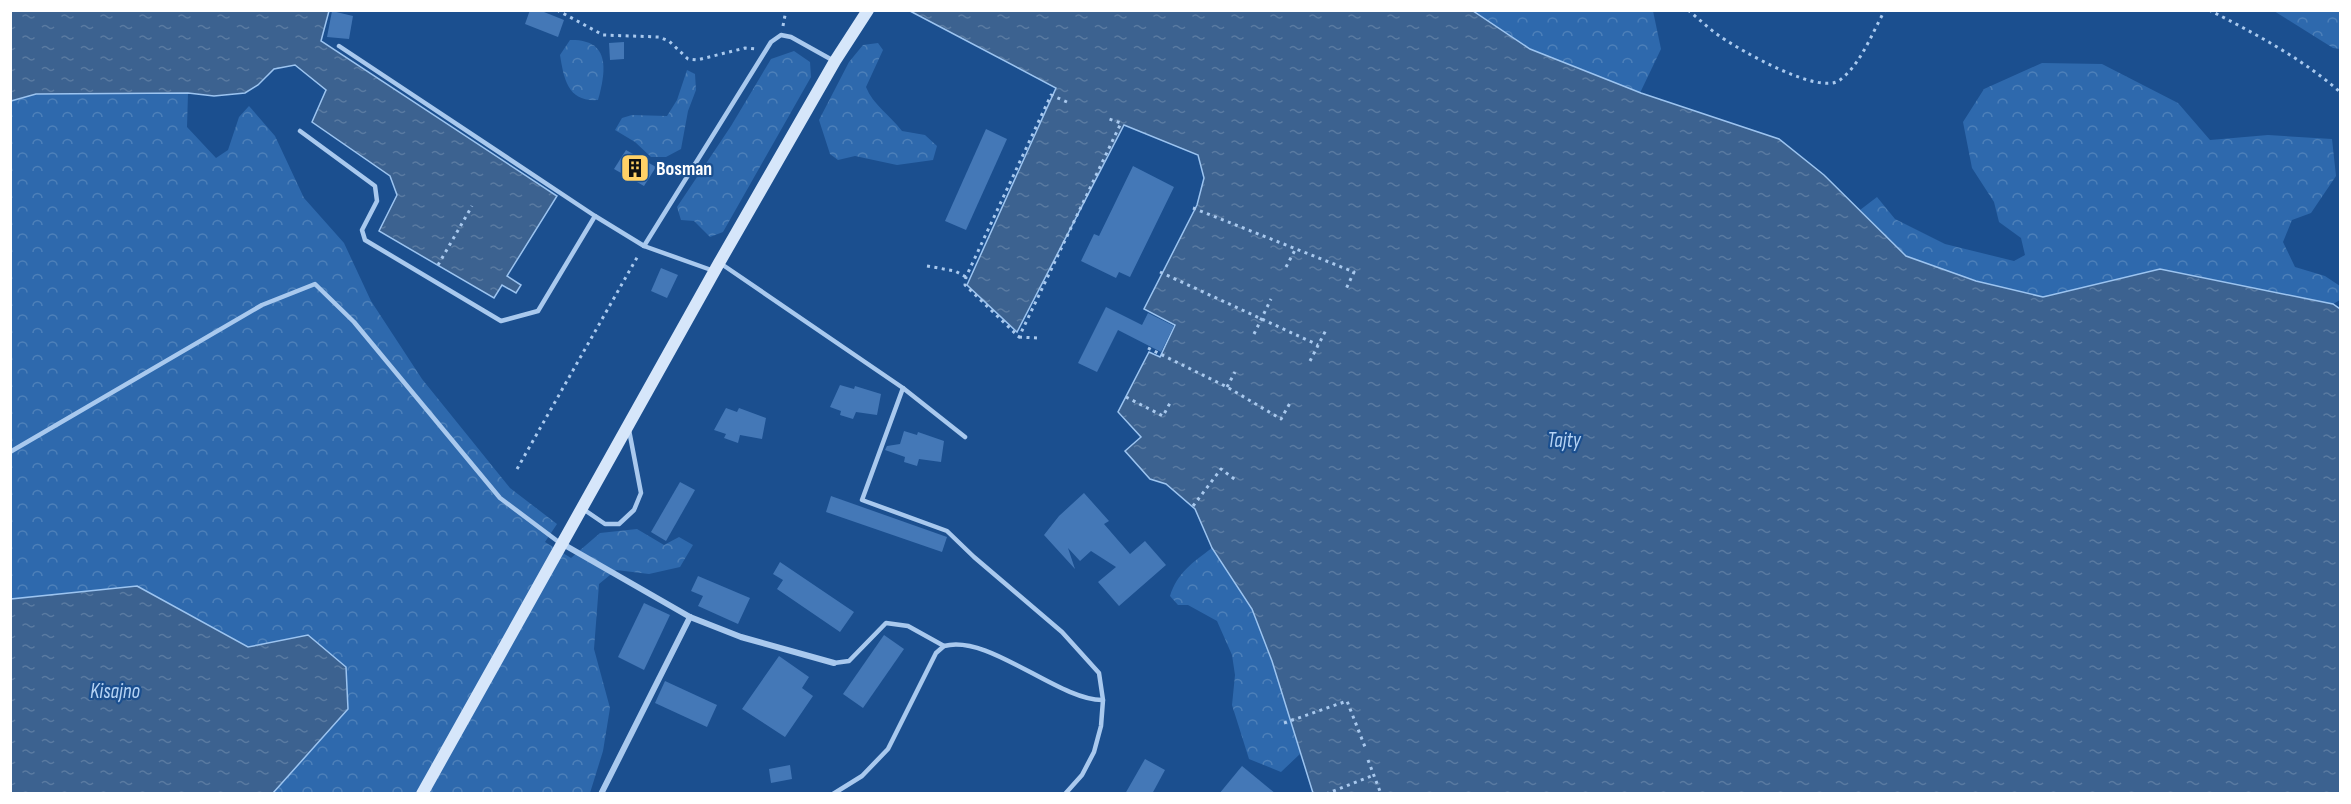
<svg xmlns="http://www.w3.org/2000/svg" width="2351" height="804" font-family="'Sofia Sans Condensed',sans-serif">
  <style>
    .forest { fill: url(#forest-crowns) }
    .water { fill: url(#water-ripples); stroke: #9cc4f0; stroke-width: 1.5 }
    .building { fill: #4478b7 }
    .lines { fill: none; stroke-linecap: round; stroke-linejoin: round }
    .path { stroke: #a9c9ee; stroke-width: 3; stroke-dasharray: 3 4.5; stroke-linecap: butt }
    .service { stroke: #a9c9ee; stroke-width: 4.5 }
    .minor { stroke: #a9c9ee; stroke-width: 6 }
    .secondary { stroke: #d6e6fa; stroke-width: 12 }
    .labels { text-anchor: middle; stroke-width: 4.5; stroke-linejoin: round; paint-order: stroke }
    .poi-label { font-size: 20px; font-weight: bold; fill: #fff; stroke: #1b4f8f; text-anchor: start }
    .water-label { font-size: 21px; font-style: italic; fill: #b5d3f5; stroke: #1b4f8f }
  </style>
  <defs>
    <pattern id="forest-crowns" width="20" height="18" patternUnits="userSpaceOnUse" patternTransform="scale(1.5)"><rect width="20" height="18" fill="#2e69ad"/><path d="M2 6a3 3 0 1 1 6 0M12 15a3 3 0 1 1 6 0" fill="none" stroke="#4d80b9"/></pattern>
    <pattern id="water-ripples" width="26" height="14" patternUnits="userSpaceOnUse" patternTransform="scale(1.5)"><rect width="26" height="14" fill="#3c6290"/><path d="M2 4q2-2 4 0t4 0M15 11q2-2 4 0t4 0" fill="none" stroke="#597aa1"/></pattern>
  </defs>
  <rect width="100%" height="100%" fill="#1b4f8f"/>
  <g class="forest">
    <path d="M1473 11H1653L1661 49 1640 93 1530 49Z"/>
    <path d="M2274 11H2340V49L2333 48Z"/>
    <path d="M570 40C611 39 606 71 598 100 568 102 564 80 560 55Z"/>
    <path d="M878 43 883 50 866 87C873 105 890 115 902 131L925 135 937 146 933 160 897 165 855 156 838 160 830 154 819 120 849 62 863 45Z"/>
    <path d="M794 51 810 62 811 77 723 232 710 237 694 221 681 220 677 207 731 126 771 59Z"/>
    <path d="M2042 63 2102 64 2178 103 2210 140 2268 135 2332 139 2336 176 2311 213 2292 220 2283 242 2295 267 2325 276 2340 286V300L2333 304 2160 269 2043 297 1976 281 1906 257 1860 210 1877 197 1895 219 1945 244 2014 261 2025 255 2021 238 1999 222 1994 202 1972 168 1963 122 1984 89Z"/>
    <path d="M687 70 695 74 696 90 688 111 681 149 666 157H651L635 142 615 130 622 118 632 115 667 116 677 100Z"/>
    <path d="M188 93 187 127 216 158 228 150 239 117 249 106 275 136 304 198 344 243 371 301 422 379 510 488 557 524 545 542 571 558 600 533 637 529 664 545 679 537 693 545 680 567 649 574 616 570 599 584 594 649 610 708 603 751 590 793H273L348 708 308 636 248 647 137 586 11 599V101L36 94Z"/>
    <path d="M1212 548 1252 609 1272 661 1301 753 1281 772 1249 759 1232 705 1235 675 1232 655 1217 621 1188 605H1178L1170 596C1177 573 1193 562 1212 548Z"/>
  </g>
  <g class="water">
    <path d="M11 10 329 11 321 41 557 196 507 276 521 285 516 293 502 285 494 298 379 231 397 195 390 176 312 122 326 90 295 65 274 69 258 85 245 93 214 96 188 93 36 94 11 101Z"/>
    <path d="M910 11H1473L1530 49 1641 93 1779 139 1824 175 1906 256 1976 281 2043 297 2160 269 2333 304 2340 309V793H1313L1272 661 1252 609 1212 548 1195 509 1166 484 1150 479 1125 451 1141 437 1118 412 1149 352 1160 357 1175 325 1144 309 1197 205 1204 178 1198 155 1124 125 1017 332 967 285 1056 88Z"/>
    <path d="M137 586 248 647 308 635 346 667 348 709 273 793H11V599Z"/>
  </g>
  <g class="building">
    <path d="M530 10H539L564 20 558 37 525 24Z"/>
    <path d="M332 11 353 16 349 39 327 37Z"/>
    <path d="M624 42V59L610 60 609 43Z"/>
    <path d="M986 129 1007 139 966 230 945 221Z"/>
    <path d="M626 150 656 167 644 186 614 169Z"/>
    <path d="M1133 166 1174 187 1130 277 1119 272 1116 278 1081 261 1094 234 1099 236Z"/>
    <path d="M661 268 678 275 667 298 651 291Z"/>
    <path d="M1106 307 1142 325 1148 313 1174 326 1161 352 1118 330 1097 372 1078 363Z"/>
    <path d="M840 385 854 389 855 386 881 394 877 415 856 412 853 419 840 415 841 411 830 407Z"/>
    <path d="M726 408 737 412 739 408 766 418 762 439 740 435 738 443 724 438 726 434 714 430Z"/>
    <path d="M904 431 917 435 918 432 944 441 941 462 919 459 917 466 904 462 905 457 885 450 887 446 900 444Z"/>
    <path d="M680 482 695 490 666 541 651 532Z"/>
    <path d="M1084 493 1109 521 1104 524 1130 554 1145 541 1166 565 1119 606 1098 582 1116 567 1091 551 1080 561 1068 548 1075 569 1044 535 1059 516Z"/>
    <path d="M831 496 947 537 942 552 826 512Z"/>
    <path d="M780 562 854 612 840 632 777 589 783 580 773 574Z"/>
    <path d="M698 576 750 598 738 624 698 606 703 596 691 591Z"/>
    <path d="M644 603 670 615 644 670 618 657Z"/>
    <path d="M884 635 904 649 863 708 843 694Z"/>
    <path d="M779 656 809 677 802 688 813 696 785 737 742 709Z"/>
    <path d="M665 681 717 705 707 727 655 703Z"/>
    <path d="M1145 759 1165 770 1152 794H1125Z"/>
    <path d="M790 765 792 779 771 783 769 769Z"/>
    <path d="M1242 766 1276 794H1219Z"/>
  </g>
  <g class="lines">
    <g class="path">
      <path d="M557 10 603 35 659 37 669 41 688 59 697 60 745 48 756 49"/>
      <path d="M1688 10C1699 19 1709 29 1721 37 1740 50 1819 96 1840 80 1861 64 1872 33 1885 10"/>
      <path d="M2209 10C2254 33 2303 59 2340 92"/>
      <path d="M783 26 786 10"/>
      <path d="M1067 102 1051 95 966 277 965 285 1019 337 1121 123 1106 118"/>
      <path d="M1193 208 1354 272 1346 289"/>
      <path d="M438 265 472 206"/>
      <path d="M927 266 955 271 966 277"/>
      <path d="M1286 267 1295 250"/>
      <path d="M1160 272 1318 345"/>
      <path d="M1254 334 1271 299"/>
      <path d="M1019 337 1038 338"/>
      <path d="M1148 348 1227 387 1281 419 1290 403"/>
      <path d="M1310 361 1327 328"/>
      <path d="M1227 387 1235 372"/>
      <path d="M1126 397 1163 416 1170 403"/>
      <path d="M517 469 639 254"/>
      <path d="M1193 506 1221 469 1237 481"/>
      <path d="M1284 723 1347 701 1365 747"/>
      <path d="M1368 760 1381 794"/>
      <path d="M1326 794 1374 775"/>
    </g>
    <g class="service">
      <path d="M339 46 595 216"/>
      <path d="M300 131 375 186 377 201 362 230 365 240 501 321 538 311 595 216 644 246 714 271"/>
      <path d="M644 246 771 42 781 35 791 37 834 61"/>
      <path d="M720 263 903 388 965 437"/>
      <path d="M903 388 862 500 947 531 974 557 1062 632 1099 673 1103 700 1101 726 1094 752 1082 775 1065 794"/>
      <path d="M10 452 262 305 315 284 354 322 500 498 560 543"/>
      <path d="M583 509 605 524H619L634 510 641 493 629 430"/>
      <path d="M834 663 849 661 886 623 908 626 944 646"/>
      <path d="M833 794 862 776 888 749 936 653 944 646C988 633 1059 701 1103 700"/>
    </g>
    <g class="minor">
      <path d="M561 543 690 617 741 637 834 663"/>
      <path d="M601 794 690 617"/>
    </g>
    <path class="secondary" d="M422 794 719 263 835 61 868 10"/>
  </g>
  <defs>
    <g id="building-square" transform="scale(1.5)"><rect x="-9" y="-9" width="18" height="18" rx="4" fill="#ffd166" stroke="#1b4f8f"/><path d="M-4-6H4V6H1V3H-1V6H-4ZM-2.5-4.3h1.7v1.8h-1.7ZM.8-4.3h1.7v1.8H.8ZM-2.5-1h1.7V.8h-1.7ZM.8-1h1.7V.8H.8Z" fill="#111"/></g>
  </defs>
  <g fill-rule="evenodd">
    <use href="#building-square" x="635" y="168"/>
  </g>
  <g class="labels">
    <g class="poi-label">
      <text x="656" y="175">Bosman</text>
    </g>
    <g class="water-label">
      <text x="1564" y="447">Tajty</text>
      <text x="115" y="698">Kisajno</text>
    </g>
  </g>
  <rect width="2351" height="804" fill="none" stroke="#ffffff" stroke-width="24"/>
</svg>
